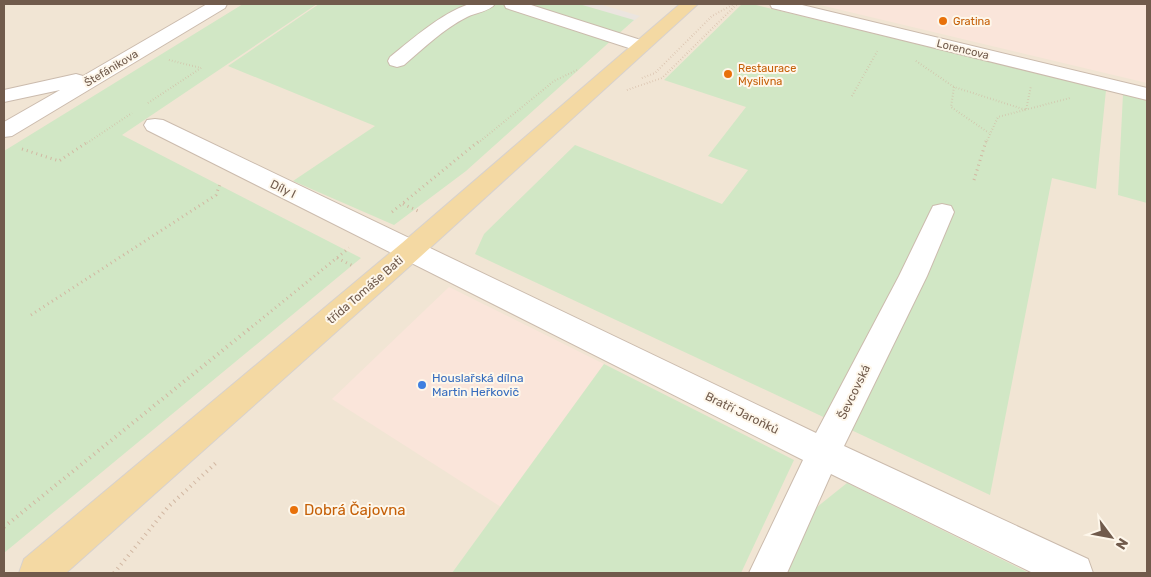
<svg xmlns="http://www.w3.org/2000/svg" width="1151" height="577" font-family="Rubik,sans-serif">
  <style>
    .residential { fill: #f1e5d4 }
    .commercial { fill: #fae5da }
    .industrial { fill: #ebe5df }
    .green { fill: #d1e7c5 }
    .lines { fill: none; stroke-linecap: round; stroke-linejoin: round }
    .minor-casing { stroke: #cbbbad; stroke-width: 2 }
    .major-casing { stroke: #d7d1cd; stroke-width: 2 }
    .path-far2 { stroke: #d2b7a2; stroke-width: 2; stroke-dasharray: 0.5 2.5; stroke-linecap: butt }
    .path-far1 { stroke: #d2b7a2; stroke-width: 3; stroke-dasharray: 1 4; stroke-linecap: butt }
    .path { stroke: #d2b7a2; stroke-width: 4; stroke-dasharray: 1 4.5; stroke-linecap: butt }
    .minor { fill: #fff; fill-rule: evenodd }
    .major { fill: #f4d9a3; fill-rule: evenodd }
    .food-dot { fill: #e8710a; stroke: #fef7eb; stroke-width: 2 }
    .shop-dot { fill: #3f7fe0; stroke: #fef7eb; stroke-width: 2 }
    .labels { text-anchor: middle; stroke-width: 4; stroke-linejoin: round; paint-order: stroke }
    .far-food-label { font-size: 11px; fill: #c56008; stroke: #fef7eb; text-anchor: start }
    .far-street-label { font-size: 11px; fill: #715b4c; stroke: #fef7eb }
    .street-label { font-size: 12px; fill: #715b4c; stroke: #fef7eb }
    .shop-label { font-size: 12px; fill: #366cbe; stroke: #fef7eb; text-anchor: start }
    .near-food-label { font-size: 15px; fill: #c56008; stroke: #fef7eb; text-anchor: start }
  </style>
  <rect width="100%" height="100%" fill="#faf3e5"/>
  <rect class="residential" x="4" y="4" width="1143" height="569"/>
  <g class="commercial">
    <path d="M816 4H1147V83Z"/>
    <path d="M449 287 604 364 501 507 332 399Z"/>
  </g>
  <path class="industrial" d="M530 4H599L640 16 619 32Z"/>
  <g class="green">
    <path d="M243 4H317L122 135 361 258 4 553V151Z"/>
    <path d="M319 4H579L634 20 466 171 394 225 293 181 375 126 228 66Z"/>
    <path d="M742 4H752L1106 90 1096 189 1052 178 990 495 475 254 484 234 575 145 722 204 748 170 708 156 746 107 664 80Z"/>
    <path d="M1123 94 1147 101V203L1118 195Z"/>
    <path d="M604 364 794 460 741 573H452Z"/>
    <path d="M847 483 1029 573H783L812 511Z"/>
  </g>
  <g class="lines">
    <g class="minor-casing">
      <g id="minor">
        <path d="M207 4H227L225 8 12 136 4 137V122L60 90 4 102V90L76 74 83 76Z"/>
        <path d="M469 4H495C490 11 475 13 467 17 443 29 424 48 404 65L397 67 390 65 388 61 390 57C415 37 439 15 469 4Z"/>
        <path d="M504 4H528L647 42 650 46 647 50 641 52 635 50 506 8Z"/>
        <path d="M770 4H798L1147 88V100L772 8Z"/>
        <path d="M155 119 163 120 816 433 899 276 930 212 933 206 942 204 951 206 954 212 927 276 844 446 1088 559 1093 573H1033L831 474 787 573H749L803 460 147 130 144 125 147 120Z"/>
      </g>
    </g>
    <g class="major-casing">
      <path id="major" d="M680 4H698L420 257 66 573H19L24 559 402 243Z"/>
    </g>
    <g class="path-far2">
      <path d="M916 61 954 87 1026 110 1031 86"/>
      <path d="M642 78 655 73 712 16 734 4"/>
      <path d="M954 87 951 107 989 133"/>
      <path d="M627 90 662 78 737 4"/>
      <path d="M852 96 878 50"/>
      <path d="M148 103 201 68 169 60"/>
      <path d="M87 143 132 113"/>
      <path d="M478 143 554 81 577 70"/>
      <path d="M986 143 998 117 1070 98"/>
    </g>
    <g class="path-far1">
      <path d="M22 149 59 161 89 141"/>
      <path d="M974 180 986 141"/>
      <path d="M403 204 418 211"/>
      <path d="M392 212 479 141"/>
      <path d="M337 258 353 266"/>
      <path d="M31 315 216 195 220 184"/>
      <path d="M248 330 349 248"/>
    </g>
    <g class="path">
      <path d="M4 527 249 329"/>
      <path d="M114 573 168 507 217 462"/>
    </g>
    <use href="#minor" class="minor"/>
    <use href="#major" class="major"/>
  </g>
  <g class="food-dot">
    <circle cx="943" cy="21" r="5"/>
    <circle cx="728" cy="74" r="5"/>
    <circle cx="294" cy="510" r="5"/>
  </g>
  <circle class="shop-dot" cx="422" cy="385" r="5"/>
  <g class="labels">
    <g class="far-food-label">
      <text x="953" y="25">Gratina</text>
      <text x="738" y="72">Restaurace<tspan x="738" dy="13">Myslivna</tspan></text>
    </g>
    <g class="far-street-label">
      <text transform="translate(963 49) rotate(14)" y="4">Lorencova</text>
      <text transform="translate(111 68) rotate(-31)" y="4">Štefánikova</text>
    </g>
    <g class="street-label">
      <text transform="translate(283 189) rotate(26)" y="4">Díly I</text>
      <text transform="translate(365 290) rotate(-41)" y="4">třída Tomáše Bati</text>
      <text transform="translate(854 392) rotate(-64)" y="4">Ševcovská</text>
      <text transform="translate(742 413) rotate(26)" y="4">Bratří Jaroňků</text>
    </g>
    <g class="shop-label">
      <text x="432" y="382">Houslařská dílna<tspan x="432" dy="14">Martin Heřkovič</tspan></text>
    </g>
    <g class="near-food-label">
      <text x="304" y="515">Dobrá Čajovna</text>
    </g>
  </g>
  <rect width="1151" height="577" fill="none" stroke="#715b4c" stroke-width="10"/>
  <g transform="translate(1111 537) rotate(122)" stroke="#fef7eb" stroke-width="4" paint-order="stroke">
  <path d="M0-4L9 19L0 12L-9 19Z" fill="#715b4c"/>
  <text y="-8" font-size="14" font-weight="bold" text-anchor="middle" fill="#715b4c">N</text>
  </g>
</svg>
